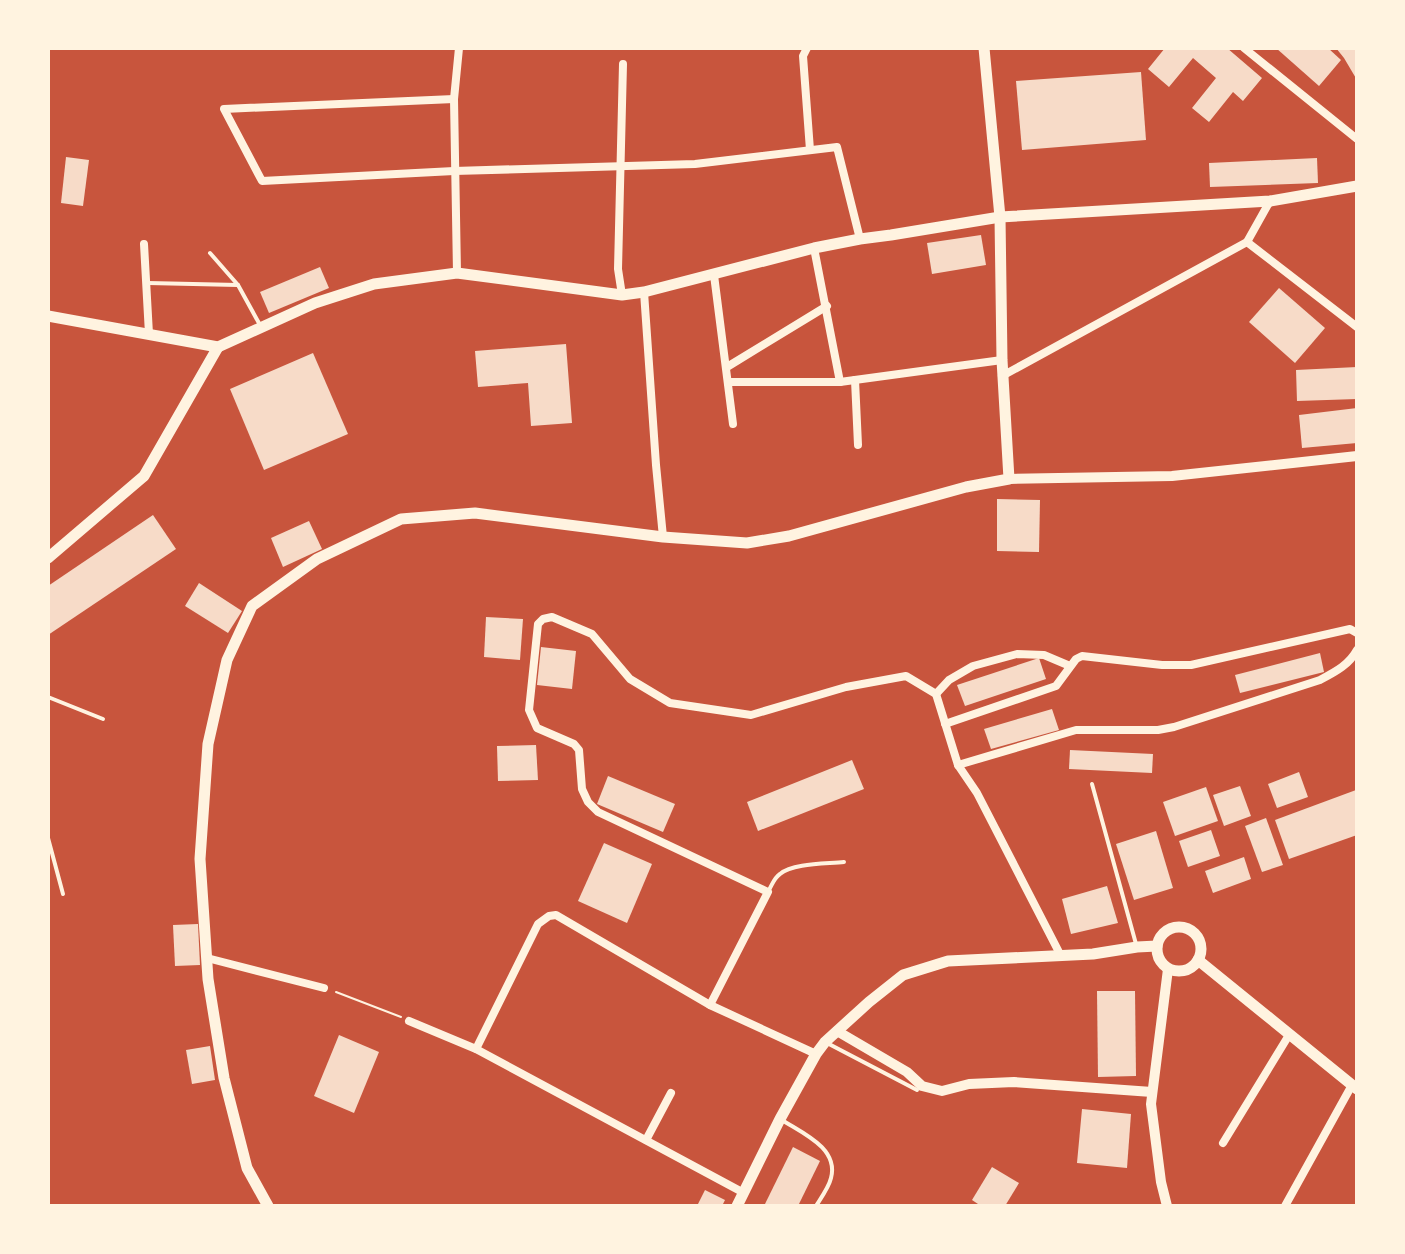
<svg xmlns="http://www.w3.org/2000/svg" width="1405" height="1254" font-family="Commissioner,sans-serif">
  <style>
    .building { fill: #f7dbc8 }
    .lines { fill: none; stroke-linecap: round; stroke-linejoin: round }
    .path { stroke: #fff3e0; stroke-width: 2 }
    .service { stroke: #fff3e0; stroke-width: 4 }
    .minor { stroke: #fff3e0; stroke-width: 8 }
    .tertiary { stroke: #fff3e0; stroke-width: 10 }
    .secondary { stroke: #fff3e0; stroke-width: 11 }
  </style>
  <rect width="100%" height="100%" fill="#c8553d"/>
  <g class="building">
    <path d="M1165 48H1227L1262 78 1243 101 1233 92 1209 122 1192 108 1216 78 1193 58 1169 87 1148 69Z"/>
    <path d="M1276 48H1328L1341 60 1319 86Z"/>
    <path d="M1336 48H1357V80L1344 58Z"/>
    <path d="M1141 72 1146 140 1022 150 1016 81Z"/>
    <path d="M66 157 89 160 83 206 61 203Z"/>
    <path d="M1317 158 1318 183 1210 187 1209 163Z"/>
    <path d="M981 235 986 265 932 274 927 243Z"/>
    <path d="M320 267 329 288 269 313 260 292Z"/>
    <path d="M1279 288 1325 328 1295 363 1249 322Z"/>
    <path d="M566 344 572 423 531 426 528 383 478 387 475 351Z"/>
    <path d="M313 353 348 434 264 470 230 389Z"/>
    <path d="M1357 367V399L1297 401 1296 370Z"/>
    <path d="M1357 408V443L1302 448 1299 415Z"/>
    <path d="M997 499 1040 500 1039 552 997 551Z"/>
    <path d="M153 515 176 549 48 635V586Z"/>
    <path d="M309 521 322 549 283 567 271 538Z"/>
    <path d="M199 583 242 611 228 633 185 606Z"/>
    <path d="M486 617 523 619 520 660 484 657Z"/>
    <path d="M541 647 576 651 572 689 537 685Z"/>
    <path d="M1320 653 1324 672 1240 693 1235 675Z"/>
    <path d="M1039 658 1046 679 965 706 957 685Z"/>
    <path d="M1052 709 1059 730 991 749 984 729Z"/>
    <path d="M536 745 538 780 498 781 497 746Z"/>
    <path d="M1070 750 1153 754 1152 773 1069 769Z"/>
    <path d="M852 760 864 789 758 831 747 802Z"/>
    <path d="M1299 772 1308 797 1277 808 1268 784Z"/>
    <path d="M608 776 675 804 663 832 597 804Z"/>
    <path d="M1240 786 1251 816 1224 826 1213 795Z"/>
    <path d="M1206 787 1218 821 1175 836 1163 802Z"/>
    <path d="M1356 790 1357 835 1289 859 1275 820Z"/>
    <path d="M1266 818 1283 865 1262 872 1245 826Z"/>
    <path d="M1211 830 1220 856 1188 867 1179 841Z"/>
    <path d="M1156 831 1173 888 1134 900 1116 844Z"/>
    <path d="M604 843 652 864 627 923 578 901Z"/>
    <path d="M1244 857 1251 879 1213 893 1205 871Z"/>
    <path d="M1107 886 1118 923 1071 934 1062 899Z"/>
    <path d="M198 924 200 965 175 966 173 925Z"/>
    <path d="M1097 991H1135L1136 1076 1098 1077Z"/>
    <path d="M339 1035 379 1052 354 1113 314 1096Z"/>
    <path d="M210 1046 215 1080 192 1084 186 1050Z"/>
    <path d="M1082 1109 1131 1114 1127 1168 1077 1163Z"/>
    <path d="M793 1147 820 1161 798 1206H764Z"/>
    <path d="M992 1167 1019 1183 1005 1206H981L972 1200Z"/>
    <path d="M705 1190 725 1200 722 1206H697Z"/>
  </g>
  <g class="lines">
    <path class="path" d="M336 992 401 1017"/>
    <g class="service">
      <path d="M210 253 238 285 260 325"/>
      <path d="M148 283 238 285"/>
      <path d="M48 697 103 719"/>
      <path d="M1092 784 1136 944"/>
      <path d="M48 838 63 894"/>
      <path d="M769 890C772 885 774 878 780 874 793 863 827 864 844 862"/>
      <path d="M827 1043 917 1090"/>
      <path d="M782 1120C802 1133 839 1148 831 1178 829 1187 821 1198 816 1206"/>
    </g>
    <g class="minor">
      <path d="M807 48 803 56 810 150"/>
      <path d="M1244 48 1357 139"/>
      <path d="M454 99 224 109 262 181 454 171 695 164 837 147 860 239"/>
      <path d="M1247 242 1357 327"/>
      <path d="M144 244 149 334"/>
      <path d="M814 248 840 382 1002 360"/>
      <path d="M457 273 454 99 459 48"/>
      <path d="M714 275 733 424"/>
      <path d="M644 292 656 465 663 537"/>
      <path d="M622 295 618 269 623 64"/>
      <path d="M727 367 827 306"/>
      <path d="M1002 376 1247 242 1270 201"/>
      <path d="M855 380 858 445"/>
      <path d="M728 382H840"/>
      <path d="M936 694 949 680 973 666 1017 654 1044 655 1070 666"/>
      <path d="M945 724 1056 686 1076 659 1082 656 1162 665H1191L1350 629 1357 633"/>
      <path d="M958 765 1076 730H1158L1174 727 1320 680C1335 672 1349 665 1357 650"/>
      <path d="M207 958 324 988"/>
      <path d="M710 1005 768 892 598 812 588 802 582 789 579 750 574 744 537 728 529 710 538 624 543 619 552 617 592 634 630 679 670 703 751 715 846 687 906 676 936 694 958 765 977 793 1061 956"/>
      <path d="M409 1021 476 1049 744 1193"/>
      <path d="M476 1049 538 924 549 916 556 915 710 1005 816 1054"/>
      <path d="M646 1140 671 1093"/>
      <path d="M1223 1143 1289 1035"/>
      <path d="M1285 1206 1352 1085"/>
    </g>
    <g class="tertiary">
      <path d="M1009 479 1172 476 1357 456"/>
      <path d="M837 1031 907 1072 922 1086 942 1091 969 1084 1014 1082 1152 1092"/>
      <path d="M1167 1206 1161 1182 1151 1104 1168 969"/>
    </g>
    <g class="secondary">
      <path d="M48 316 218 347 315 303 374 284 457 273 622 295 644 292 814 248 860 239 891 235 1000 217 1270 201 1357 186"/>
      <path d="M48 558 144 476 218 347"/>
      <circle cx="1179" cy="949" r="22"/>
      <path d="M1198 960 1357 1089"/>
      <path d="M268 1206 247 1168 224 1078 208 979 200 859 208 744 227 660 252 606 317 559 401 519 475 513 663 537 747 543 789 536 966 487 1009 479 1002 360 1000 217 984 48"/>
      <path d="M737 1206 780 1119 816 1054 825 1042 869 1002 903 975 948 961 1093 954 1137 947 1157 946"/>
    </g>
  </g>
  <rect width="1405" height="1254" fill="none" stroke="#fff3e0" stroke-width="100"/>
</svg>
